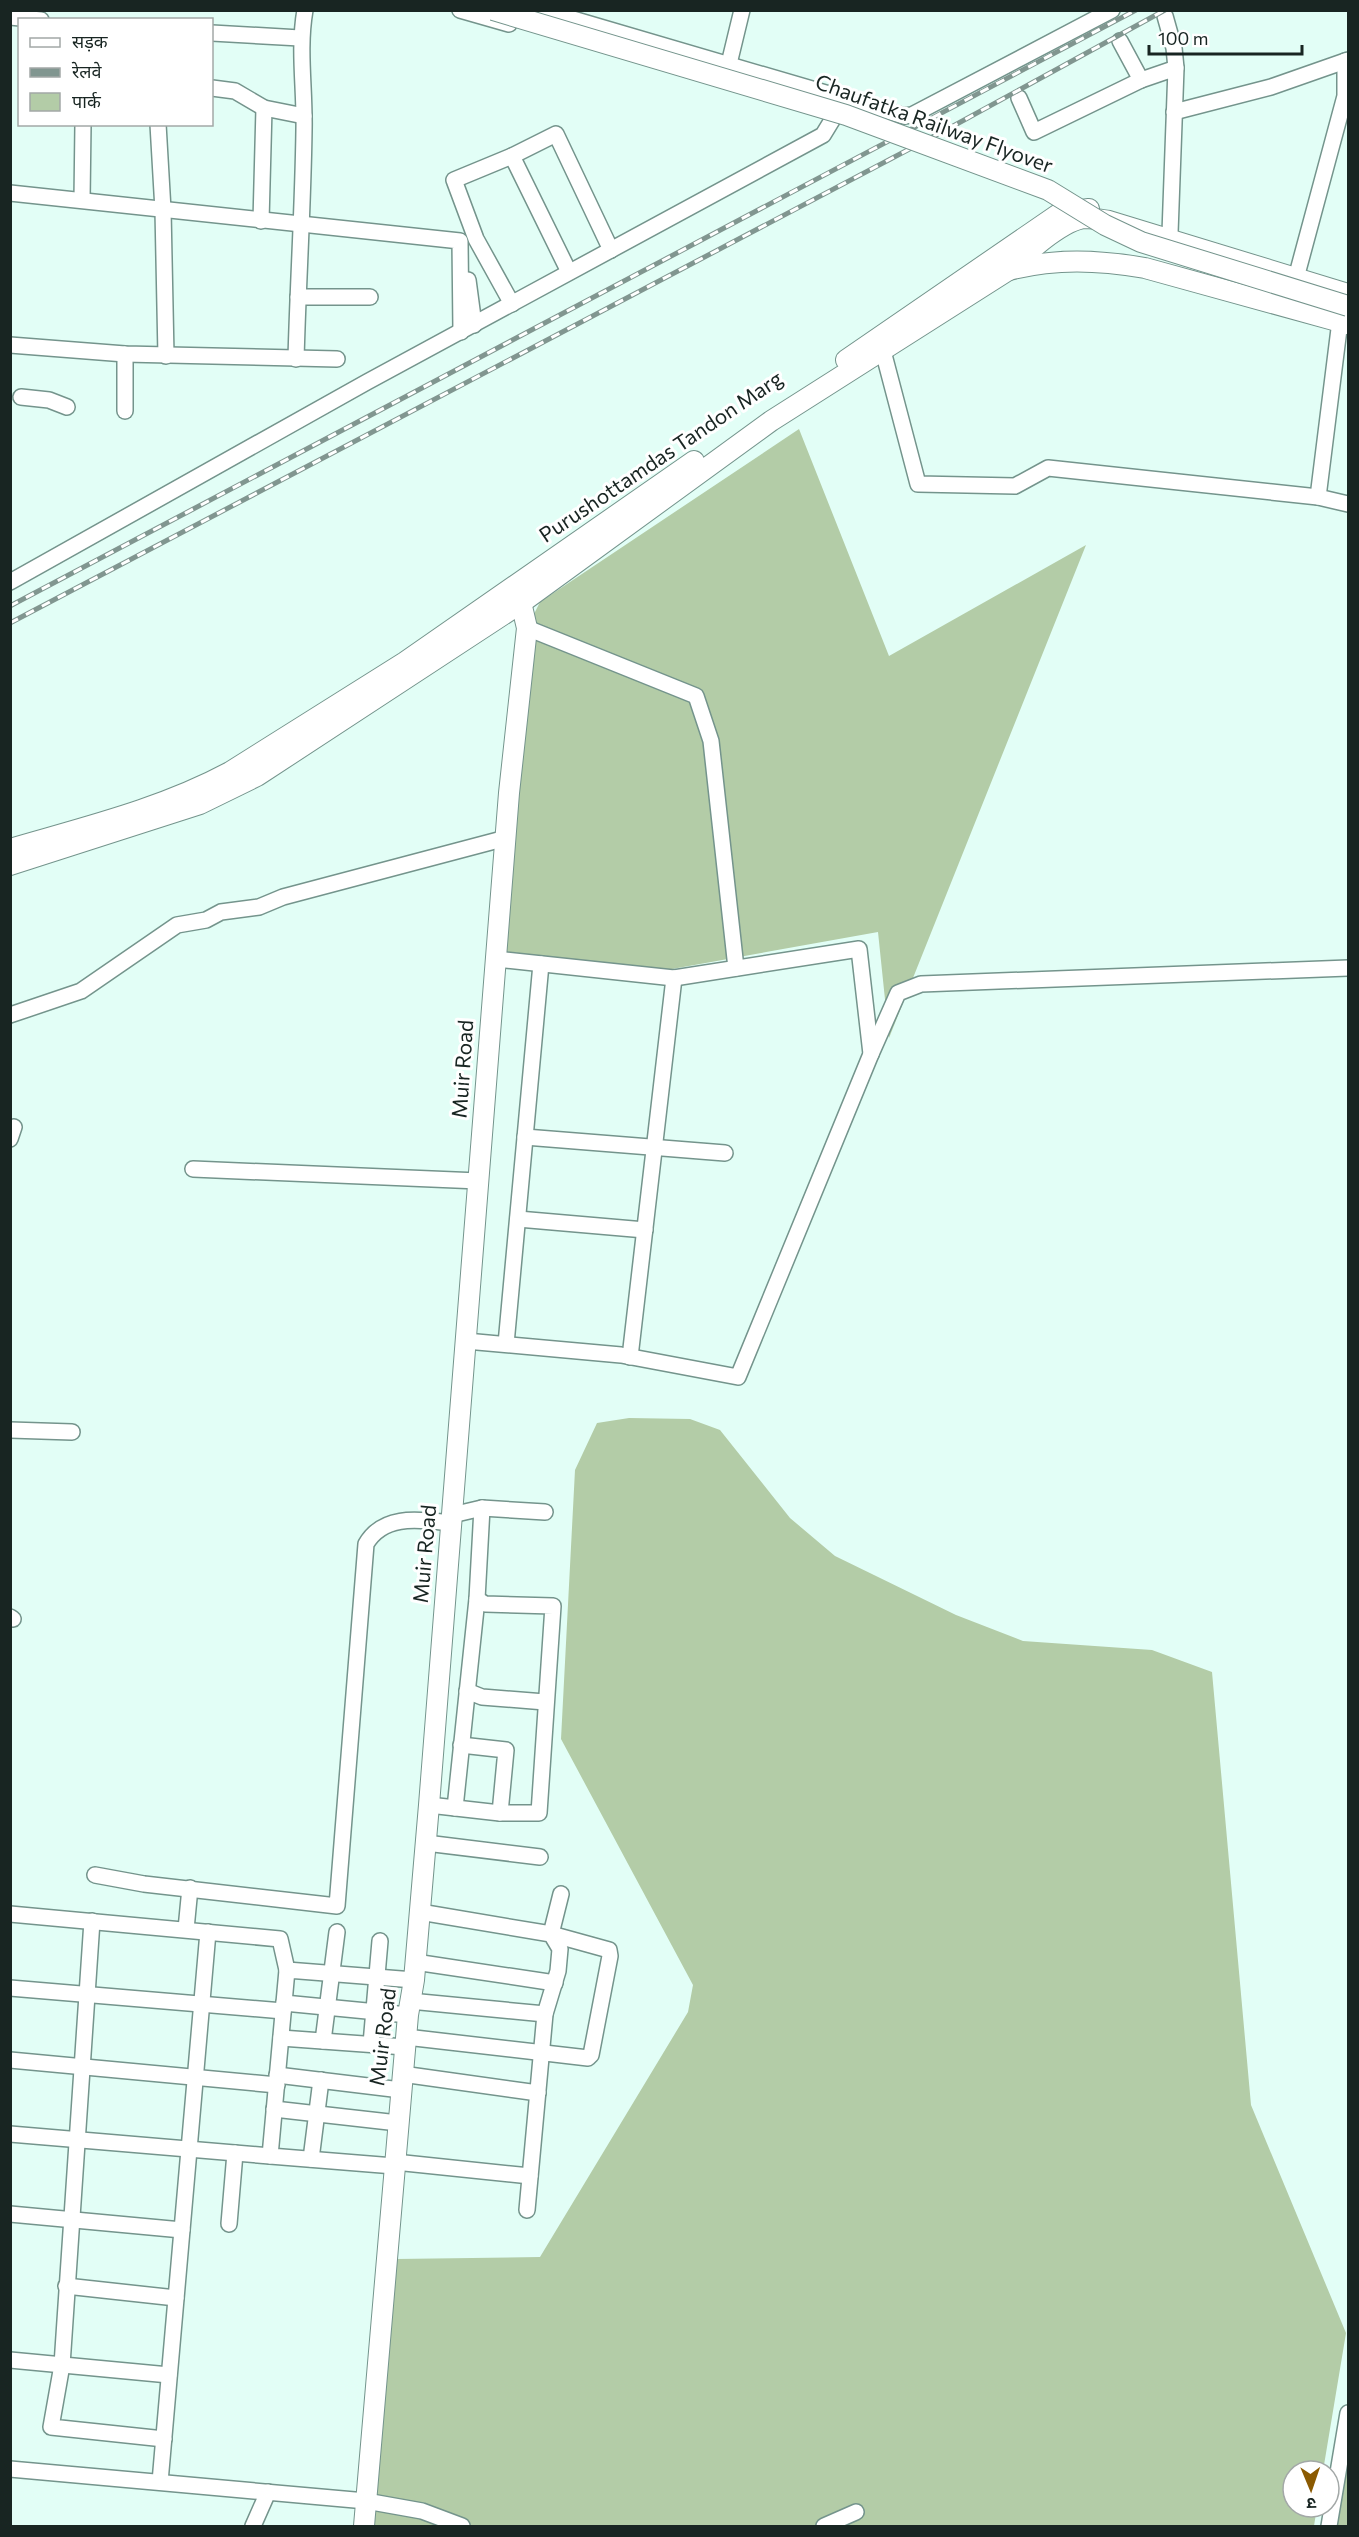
<svg xmlns="http://www.w3.org/2000/svg" width="1359" height="2537" font-family="Commissioner,'Noto Sans Devanagari',sans-serif">
  <style>
    .green { fill: #b3cca7 }
    .lines { fill: none; stroke-linecap: round; stroke-linejoin: round }
    .minor-casing { stroke: #74948c; stroke-width: 18 }
    .major-casing { stroke: #74948c; stroke-width: 22 }
    .minor { stroke: #fff; stroke-width: 15 }
    .major { stroke: #fff; stroke-width: 20 }
    .rail-casing { stroke: #819690; stroke-width: 5 }
    .rail { stroke: #fff; stroke-width: 3; stroke-dasharray: 9; stroke-linecap: butt }
    .major-bridge-casing { stroke: #74948c; stroke-width: 22; stroke-linecap: butt }
    .major-bridge { stroke: #fff; stroke-width: 20 }
    .labels { text-anchor: middle; stroke-width: 6; stroke-linejoin: round; paint-order: stroke }
    .street-label { font-size: 21px; fill: #182522; stroke: #fff }
  </style>
  <rect width="100%" height="100%" fill="#e2fef6"/>
  <g class="green">
    <path d="M799 429 889 656 1086 545 889 1038 878 932 661 971 503 951 527 628 540 602Z"/>
    <path d="M629 1418 690 1419 720 1430 790 1518 835 1556 956 1615 1023 1641 1152 1650 1212 1672 1251 2105 1346 2333 1323 2471H1293V2507H1317L1314 2526H372L396 2259 540 2257 688 2012 693 1985 561 1739 575 1470 597 1423Z"/>
    <path d="M1348 2436V2526H1336Z"/>
  </g>
  <g class="lines">
    <g class="minor-casing">
      <g id="minor">
        <path d="M460 10 509 24"/>
        <path d="M542 10 904 116 912 115 1112 10"/>
        <path d="M1165 16 1174 48 1176 68"/>
        <path d="M10 17 41 20"/>
        <path d="M212 33 300 38"/>
        <path d="M1120 41 1141 80"/>
        <path d="M727 72 742 10"/>
        <path d="M212 88 235 91 264 108 304 116"/>
        <path d="M1019 98 1034 132 1141 80 1176 68 1170 233"/>
        <path d="M1174 112 1271 87 1348 60"/>
        <path d="M158 124 163 210 166 356"/>
        <path d="M512 156 569 272"/>
        <path d="M10 193 460 241 461 332"/>
        <path d="M82 200 83 124"/>
        <path d="M261 221 264 108"/>
        <path d="M1296 278 1345 96V61"/>
        <path d="M468 280 474 325"/>
        <path d="M298 297H370"/>
        <path d="M512 304 476 239 454 180 512 156 556 134 611 250"/>
        <path d="M10 345 125 354 337 359"/>
        <path d="M883 351 918 484 1015 486 1048 468 1318 497 1348 504"/>
        <path d="M125 354V411"/>
        <path d="M296 359C298 283 303 206 304 130 305 89 298 50 305 10"/>
        <path d="M21 397 49 400 67 407"/>
        <path d="M1318 497 1340 321"/>
        <path d="M10 582 367 382 823 135 845 99"/>
        <path d="M527 628 696 696 711 741 736 968"/>
        <path d="M10 1015 81 991 177 925 206 920 221 912 259 907 283 897 506 838"/>
        <path d="M871 1054 898 993 921 984 1348 968"/>
        <path d="M525 1137 725 1153"/>
        <path d="M10 1139 14 1127"/>
        <path d="M193 1169 479 1181"/>
        <path d="M518 1219 645 1230"/>
        <path d="M466 1341 621 1355 738 1377 871 1054 859 949 674 978 496 959"/>
        <path d="M506 1344 541 964"/>
        <path d="M630 1357 674 978"/>
        <path d="M10 1430 72 1432"/>
        <path d="M452 1515 482 1508 545 1512"/>
        <path d="M10 1617 13 1619"/>
        <path d="M467 1691 482 1697 545 1702"/>
        <path d="M461 1745 506 1750 500 1813"/>
        <path d="M429 1805 500 1813H539L553 1606 485 1604 477 1599"/>
        <path d="M455 1808 477 1599 482 1508"/>
        <path d="M426 1843 540 1857"/>
        <path d="M95 1875 144 1884 337 1906 366 1544C384 1513 421 1520 451 1523"/>
        <path d="M420 1912 551 1934 560 1949 558 1971 545 2014 527 2210"/>
        <path d="M10 1914 280 1939 287 1970"/>
        <path d="M92 1921 62 2365 51 2427 164 2439"/>
        <path d="M186 1929 190 1888"/>
        <path d="M415 1962 555 1983"/>
        <path d="M10 1988 283 2011"/>
        <path d="M410 2001 545 2014"/>
        <path d="M284 2003 408 2015"/>
        <path d="M406 2037 588 2058 591 2055 610 1956 609 1950 551 1934 561 1894"/>
        <path d="M281 2038 405 2047"/>
        <path d="M323 2041 337 1932"/>
        <path d="M371 2044 380 1941"/>
        <path d="M10 2060 277 2085"/>
        <path d="M402 2074 538 2093"/>
        <path d="M277 2075 401 2090"/>
        <path d="M274 2109 398 2123"/>
        <path d="M10 2134 270 2156"/>
        <path d="M311 2159 321 2080"/>
        <path d="M395 2162 530 2176"/>
        <path d="M394 2166 270 2156 287 1970 414 1980"/>
        <path d="M10 2214 182 2230"/>
        <path d="M229 2224 235 2153"/>
        <path d="M66 2286 176 2298"/>
        <path d="M10 2360 169 2375"/>
        <path d="M10 2469 366 2501 422 2511 462 2526"/>
        <path d="M160 2482 208 1932"/>
        <path d="M253 2526 268 2492"/>
        <path d="M824 2526 856 2512"/>
        <path d="M1329 2526 1348 2413"/>
      </g>
    </g>
    <g class="major-casing">
      <g id="major">
        <path d="M1009 270C1056 258 1098 260 1145 268L1348 324"/>
        <path d="M846 360 1060 213 1089 209"/>
        <path d="M10 849C85 827 161 809 230 772L405 662 694 461"/>
        <path d="M10 865 200 804 257 776 521 603 771 421 1007 271C1024 256 1062 219 1086 218 1093 218 1102 220 1109 221L1348 294"/>
        <path d="M364 2526 408 2015 414 1980 429 1805 509 793 527 628 517 585"/>
      </g>
    </g>
    <use href="#minor" class="minor"/>
    <use href="#major" class="major"/>
    <g class="rail-casing">
      <g id="rail">
        <path d="M10 606 1136 10"/>
        <path d="M10 623 955 125 1165 10"/>
      </g>
    </g>
    <use href="#rail" class="rail"/>
    <g class="major-bridge-casing">
      <path id="major-bridge" d="M493 10 846 115 1048 190 1105 225 1141 242 1348 306"/>
    </g>
    <use href="#major-bridge" class="major-bridge"/>
  </g>
  <g class="labels">
    <g class="street-label">
      <text transform="translate(934 124) rotate(20)" y="7">Chaufatka Railway Flyover</text>
      <text transform="translate(661 457) rotate(-34)" y="7">Purushottamdas Tandon Marg</text>
      <text transform="translate(463 1069) rotate(-86)" y="7">Muir Road</text>
      <text transform="translate(425 1554) rotate(-85)" y="7">Muir Road</text>
      <text transform="translate(383 2037) rotate(-83)" y="7">Muir Road</text>
    </g>
  </g>
  <rect width="1359" height="2537" fill="none" stroke="#182522" stroke-width="24"/>
  <rect x="18" y="18" width="195" height="108" fill="#ffffff" stroke="#a3a8a7" stroke-width="1.5"/>
  <rect x="30" y="38" width="30" height="9" fill="#ffffff" stroke="#a3a8a7" stroke-width="1.5"/>
  <text x="72" y="48" font-size="18" fill="#182522">सड़क</text>
  <rect x="30" y="68" width="30" height="9" fill="#819690" stroke="#a3a8a7" stroke-width="1.5"/>
  <text x="72" y="78" font-size="18" fill="#182522">रेलवे</text>
  <rect x="30" y="93" width="30" height="18" fill="#b3cca7" stroke="#a3a8a7" stroke-width="1.5"/>
  <text x="72" y="108" font-size="18" fill="#182522">पार्क</text>
  <g transform="translate(1311 2489) rotate(178)"><circle r="28" fill="#ffffff" stroke="#a3a8a7" stroke-width="1.5"/>
  <path d="M0-4.5L10 22L0 15L-10 22Z" fill="#8b5a02"/>
  <text y="-9" font-size="16" font-weight="bold" text-anchor="middle" fill="#182522">उ</text>
  </g>
  <path d="M1149 45v9h153v-9" fill="none" stroke="#182522" stroke-width="3"/>
  <text x="1158" y="45" font-size="18" fill="#182522" stroke="#ffffff" stroke-width="4.5" paint-order="stroke">100 m</text>
</svg>
